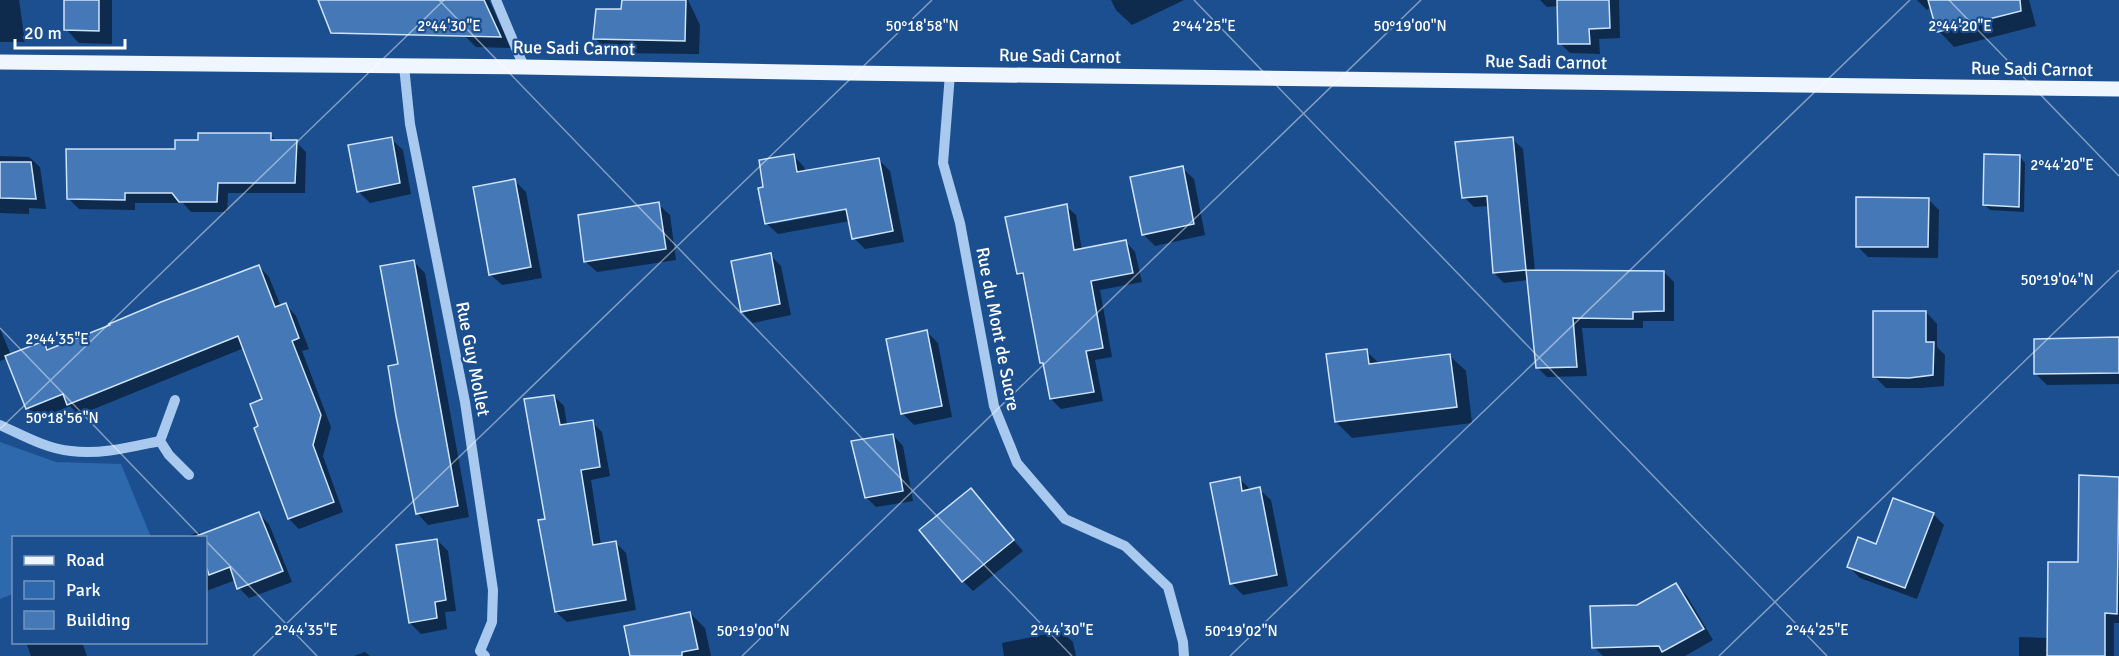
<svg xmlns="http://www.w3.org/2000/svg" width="2119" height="656" font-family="Signika,sans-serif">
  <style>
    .green { fill: #2e69ad }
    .shadow { fill: #0007; fill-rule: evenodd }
    .building { fill: #4478b7; stroke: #cfe3fa; stroke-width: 1.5 }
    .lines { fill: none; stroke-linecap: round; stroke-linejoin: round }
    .minor { stroke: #a9c9ee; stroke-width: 10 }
    .major { stroke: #f0f6ff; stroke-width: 15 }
    .ticks { fill: none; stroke: #fff; stroke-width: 1.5; stroke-opacity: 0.45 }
    .labels { text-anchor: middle; stroke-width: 4.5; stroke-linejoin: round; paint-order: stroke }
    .street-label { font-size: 18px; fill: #fff; stroke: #1b4f8f }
    .ticks-label { font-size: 15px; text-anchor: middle; fill: #fff; stroke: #1b4f8f; stroke-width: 4.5; stroke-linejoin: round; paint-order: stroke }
  </style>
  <rect width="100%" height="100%" fill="#1b4f8f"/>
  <path class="green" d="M0 442 56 462 121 464 151 537 14 538 13 594 0 599Z"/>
  <g class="shadow">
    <path d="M0 0H19L25 42H0Z"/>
    <path d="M65 0H112V44L79 43 66 29Z"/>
    <path d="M449 0H489L511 48 476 47 464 35Z"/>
    <path d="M623 0H688L700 25 699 54 609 53 595 38 623 11Z"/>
    <path d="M1111 0H1184L1132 25 1116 10Z"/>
    <path d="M1540 0H1619L1620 38 1599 39 1600 54 1570 53 1560 43 1559 6 1547 7Z"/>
    <path d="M1917 0H2029L2036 26 1954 47 1939 31 1932 6 1927 10Z"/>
    <path d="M270 135 277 141 296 142 306 152 305 193H228L227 212H191L183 203H135V210L79 209 68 198 200 141Z"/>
    <path d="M391 139 403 150 411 194 370 203 358 191Z"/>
    <path d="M1512 139 1523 149 1535 271 1664 272 1674 282V321H1643V328H1582L1587 376 1547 377 1537 367 1529 280 1504 283 1494 273 1489 206 1474 207 1464 197Z"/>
    <path d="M793 155 804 167 805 172 879 160 890 171 904 242 865 249 854 238 850 221 778 234 766 223 765 188ZM854 206V209L773 224V221Z"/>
    <path d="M0 156 29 157 40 167 46 209 29 208V214L0 213Z"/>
    <path d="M2020 157 2025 163 2024 212 1990 210 1984 204Z"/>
    <path d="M1182 168 1194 179 1205 235 1155 246 1143 234Z"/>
    <path d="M514 180 526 192 542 278 502 285 490 274Z"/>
    <path d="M1928 199 1939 210 1938 258 1868 257 1857 246Z"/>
    <path d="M658 204 670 215 676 260 597 272 585 261Z"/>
    <path d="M1066 206 1076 215 1082 250 1126 242 1135 252 1142 282 1100 290 1112 357 1095 360 1103 401 1061 409 1051 399 1046 367 1041 363 1026 280 1019 273Z"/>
    <path d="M770 255 781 266 791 315 753 323 742 312Z"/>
    <path d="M414 262 425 273 469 517 428 525 417 513 399 366Z"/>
    <path d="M259 266 269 277 281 307 286 305 296 316 309 349 302 351 331 427 323 456 343 512 299 529 289 519 260 426 264 400 244 348 79 415 70 406 38 419 28 408 8 358 0 361V329L11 355 43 343 50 350Z"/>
    <path d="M1926 312 1937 324V347L1945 355 1944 386 1921 388H1886L1874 376Z"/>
    <path d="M927 332 938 343 952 417 914 425 902 413Z"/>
    <path d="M2119 339V384L2047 385 2036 374Z"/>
    <path d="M1366 351 1380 364 1450 356 1466 371 1472 423 1352 438 1336 422Z"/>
    <path d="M554 396 564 406 567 425 592 422 602 432 610 476 591 480 601 545 616 543 626 553 636 610 567 622 556 612 547 520Z"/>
    <path d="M893 435 903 446 913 501 876 507 866 497Z"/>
    <path d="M2081 477 2119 478V623H2114V656H2019V637L2048 638 2079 563Z"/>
    <path d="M1239 478 1251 490 1259 489 1271 500 1288 586 1243 595 1231 583Z"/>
    <path d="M971 490 1023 551 973 591 963 581Z"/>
    <path d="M259 514 269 524 292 582 249 598 239 588 236 580 206 591V538H182L199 532 202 535Z"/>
    <path d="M1933 514 1944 525 1917 599 1860 578 1848 566 1877 546Z"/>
    <path d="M437 540 448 551 456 611 445 612 447 629 421 634 410 623Z"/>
    <path d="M1676 585 1687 596 1713 640 1685 656H1603L1594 647 1637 607Z"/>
    <path d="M690 613 705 628 711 656H631Z"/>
    <path d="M1062 631 1073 642 1076 656H1004L1002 643Z"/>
    <path d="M26 642H82L87 656H31Z"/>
    <path d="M365 652 370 656H354Z"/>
  </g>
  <g class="building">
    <path d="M64 0H99V31L64 30Z"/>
    <path d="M318 0H484L501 37 331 33Z"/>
    <path d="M622 0H686L685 41 593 39 596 9H621Z"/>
    <path d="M1557 0H1609L1610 28 1589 29 1590 44H1558Z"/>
    <path d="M1928 0H2020L2021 11 1937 32Z"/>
    <path d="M198 133H271V140H297L295 183H218L217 202H179L172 193H125V200L67 199 66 149H175V140H198Z"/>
    <path d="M392 137 400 183 357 192 348 145Z"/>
    <path d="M1513 137 1526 270 1664 271V311L1633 312V319L1573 318 1577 367 1536 368 1526 270 1493 273 1487 196 1462 198 1455 142Z"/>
    <path d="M794 154 797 172 879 158 893 231 852 239 846 209 765 224 758 188 763 187 759 160Z"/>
    <path d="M1984 154 2020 155 2019 207 1983 205Z"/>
    <path d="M0 162H31L36 199 0 198Z"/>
    <path d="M1183 166 1194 224 1142 235 1130 177Z"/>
    <path d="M515 179 531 267 489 275 473 187Z"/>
    <path d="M1856 197 1929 198 1928 247H1856Z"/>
    <path d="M659 202 666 249 584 262 578 215Z"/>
    <path d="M1067 204 1074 250 1126 240 1133 273 1091 281 1103 348 1086 351 1094 392 1050 399 1043 363H1040L1023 273 1017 274 1005 217Z"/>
    <path d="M771 253 780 304 741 312 731 261Z"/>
    <path d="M414 260 458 506 416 514 396 416 388 366 398 364 380 266Z"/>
    <path d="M259 265 275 307 286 303 299 338 292 341 321 415 313 445 334 502 288 519 254 428 258 426 250 404 262 399 238 336 67 405 63 394 26 409 5 356 44 341 47 350 110 325 109 324 161 302Z"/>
    <path d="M1873 311H1926V342H1934L1933 375 1909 378 1873 377Z"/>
    <path d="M927 330 942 406 901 414 886 339Z"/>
    <path d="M2119 337V373L2034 374V339Z"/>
    <path d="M1367 349 1369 364 1450 354 1457 407 1335 422 1326 354Z"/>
    <path d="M554 395 560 425 593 420 600 467 581 470 593 545 616 541 626 600 555 612 538 520 545 519 524 399Z"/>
    <path d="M893 434 903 491 865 498 851 441Z"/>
    <path d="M2079 475 2119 477 2117 614 2105 613V656H2047L2048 562H2078Z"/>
    <path d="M1240 477 1242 491 1260 487 1277 575 1230 584 1210 483Z"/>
    <path d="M971 488 1014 540 962 582 919 530Z"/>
    <path d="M1893 498 1934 513 1905 588 1847 567 1858 537 1876 544Z"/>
    <path d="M259 512 283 571 237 589 230 567 209 575 206 566V537H194Z"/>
    <path d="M437 539 446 600 435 602 437 618 409 623 396 545Z"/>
    <path d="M1676 583 1704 629 1662 652 1659 646 1592 648 1590 606 1637 605Z"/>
    <path d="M690 612 698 649 682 652V656H630L624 626Z"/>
  </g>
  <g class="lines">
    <g class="minor">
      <path d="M496 0 524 67"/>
      <path d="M404 66 410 124 465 402 493 590 492 622 480 651 485 656"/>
      <path d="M950 74 943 163 960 223 994 406 1017 463 1065 519 1125 546 1168 587 1183 642 1184 656"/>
      <path d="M175 400 160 441 169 455 189 475"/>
      <path d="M0 425C22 435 47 449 71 451 100 455 131 447 160 441"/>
    </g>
    <path class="major" d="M0 62 524 67 849 73 2119 89"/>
  </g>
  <path class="ticks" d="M439 0 1072 656M1194 0 1827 656M1949 0 2119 176M0 328 202 538M0 429 444 0M206 541 317 656M253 656 932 0M742 656 1421 0M1230 656 1910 0M1719 656 2119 270"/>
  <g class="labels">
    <g class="street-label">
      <text transform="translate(574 48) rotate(1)" y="6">Rue Sadi Carnot</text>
      <text transform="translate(1060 56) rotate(1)" y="6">Rue Sadi Carnot</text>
      <text transform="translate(1546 62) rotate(1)" y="6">Rue Sadi Carnot</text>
      <text transform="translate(2032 69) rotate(1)" y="6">Rue Sadi Carnot</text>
      <text transform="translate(998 329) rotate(79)" y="6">Rue du Mont de Sucre</text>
      <text transform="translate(473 359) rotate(79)" y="6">Rue Guy Mollet</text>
    </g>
  </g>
  <g class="ticks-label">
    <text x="922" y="31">50°18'58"N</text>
    <text x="1410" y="31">50°19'00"N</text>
    <text x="449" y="31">2°44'30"E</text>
    <text x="1204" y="31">2°44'25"E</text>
    <text x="1960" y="31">2°44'20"E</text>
    <text x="2062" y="170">2°44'20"E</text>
    <text x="2057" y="285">50°19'04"N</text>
    <text x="57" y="344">2°44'35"E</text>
    <text x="62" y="423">50°18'56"N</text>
    <text x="306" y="635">2°44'35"E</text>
    <text x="1062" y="635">2°44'30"E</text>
    <text x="1817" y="635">2°44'25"E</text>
    <text x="753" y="636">50°19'00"N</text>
    <text x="1241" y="636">50°19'02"N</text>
  </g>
  <rect x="12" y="536" width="195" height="108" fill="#1b4f8f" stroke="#7695bc" stroke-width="1.5"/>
  <rect x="24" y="556" width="30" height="9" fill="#f0f6ff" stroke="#7695bc" stroke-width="1.5"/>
  <text x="66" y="566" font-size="18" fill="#ffffff">Road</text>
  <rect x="24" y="581" width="30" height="18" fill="#2e69ad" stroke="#7695bc" stroke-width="1.5"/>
  <text x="66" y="596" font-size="18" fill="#ffffff">Park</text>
  <rect x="24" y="611" width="30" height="18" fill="#4478b7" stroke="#7695bc" stroke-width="1.5"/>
  <text x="66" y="626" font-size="18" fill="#ffffff">Building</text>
  <path d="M15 39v9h110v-9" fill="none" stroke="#ffffff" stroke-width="3"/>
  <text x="24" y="39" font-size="18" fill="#ffffff" stroke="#1b4f8f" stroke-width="4.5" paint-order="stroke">20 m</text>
</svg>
